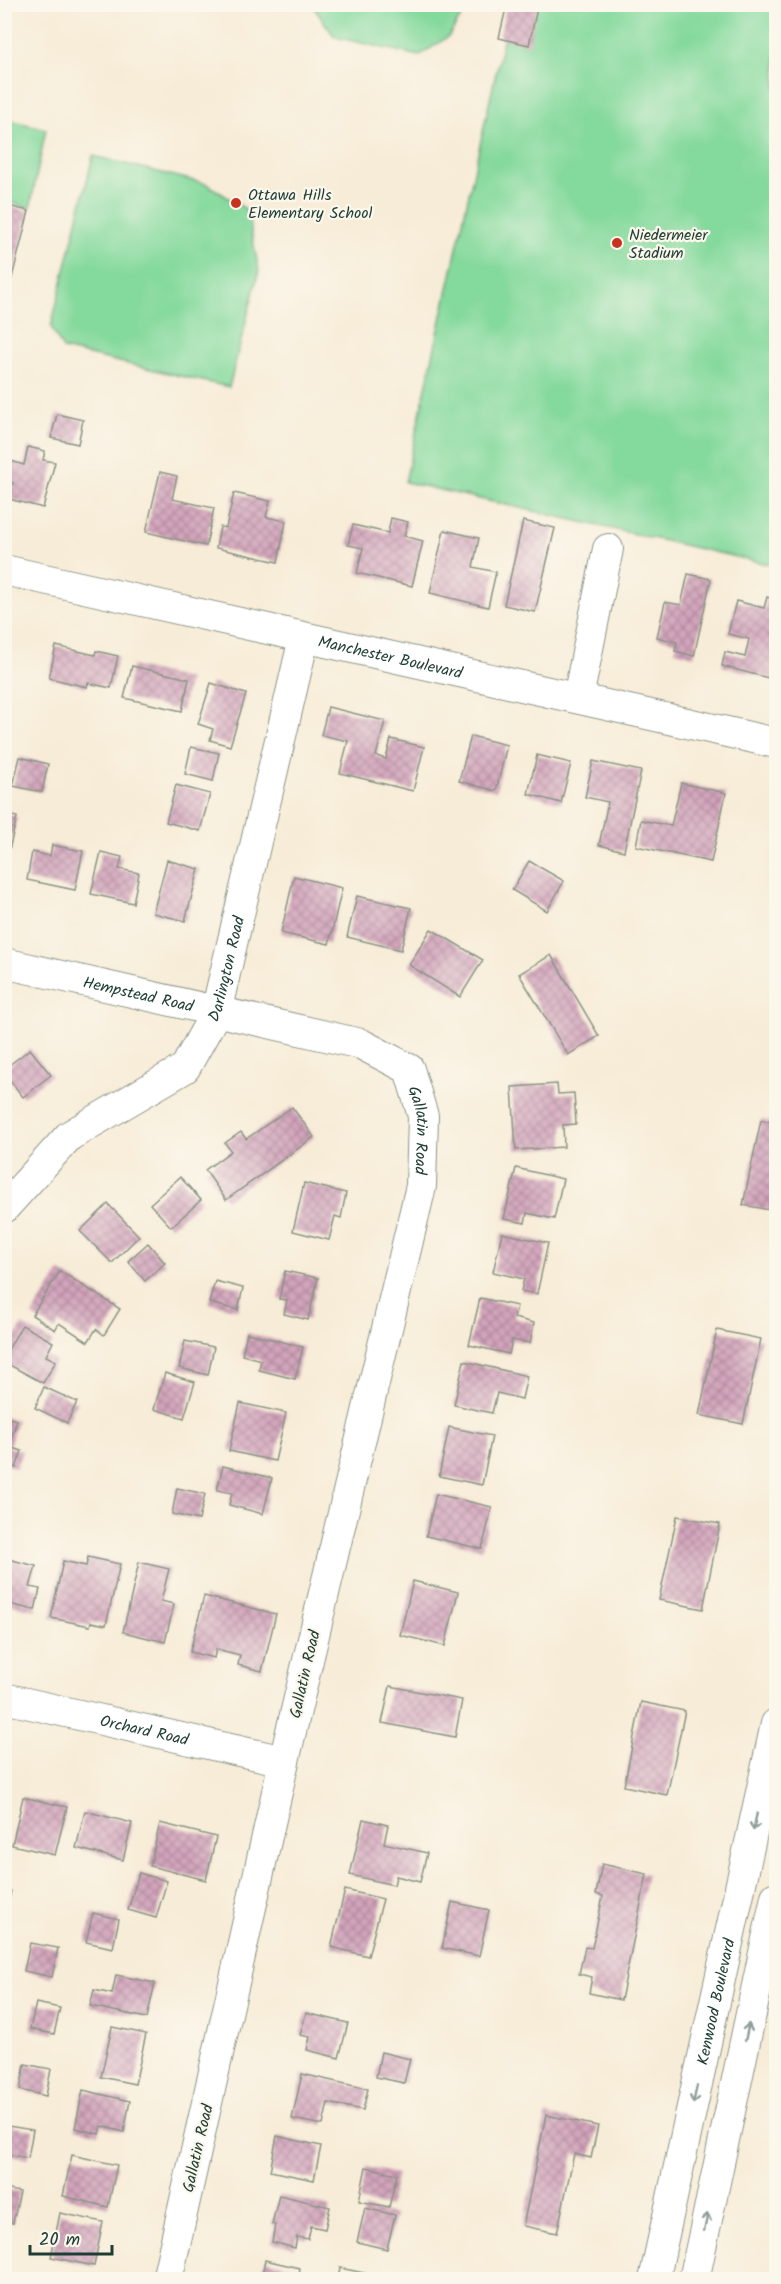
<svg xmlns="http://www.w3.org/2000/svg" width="781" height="2284" font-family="Kalam,sans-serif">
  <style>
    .grass { fill: #84d99c; stroke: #528b68; stroke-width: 1.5 }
    .building { fill: url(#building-cross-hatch) }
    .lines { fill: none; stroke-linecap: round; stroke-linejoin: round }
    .minor-casing { stroke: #8b9486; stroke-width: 32 }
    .minor { stroke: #fff; stroke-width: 30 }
    .oneway { stroke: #8f9e9a }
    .poi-dot { fill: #c8321e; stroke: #fbf7ec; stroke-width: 2 }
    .labels { text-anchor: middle; stroke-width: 4.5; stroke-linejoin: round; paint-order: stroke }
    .poi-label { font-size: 16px; fill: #1f3d34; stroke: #fbf7ec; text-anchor: start }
    .street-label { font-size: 16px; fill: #1f3d34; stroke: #fbf7ec }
  </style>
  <defs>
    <pattern id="building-cross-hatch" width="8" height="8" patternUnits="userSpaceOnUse" patternTransform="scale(1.5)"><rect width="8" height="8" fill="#d3a4bc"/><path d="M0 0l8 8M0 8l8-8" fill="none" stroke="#ab879a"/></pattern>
  </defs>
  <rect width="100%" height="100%" fill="#fbf7ec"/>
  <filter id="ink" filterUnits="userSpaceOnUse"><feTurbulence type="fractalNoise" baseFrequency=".0167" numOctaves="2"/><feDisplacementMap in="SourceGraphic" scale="12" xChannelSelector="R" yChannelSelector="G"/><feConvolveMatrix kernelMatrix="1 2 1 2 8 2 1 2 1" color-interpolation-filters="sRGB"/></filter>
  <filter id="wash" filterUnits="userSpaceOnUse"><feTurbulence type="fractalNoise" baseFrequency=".008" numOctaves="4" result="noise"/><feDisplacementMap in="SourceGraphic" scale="24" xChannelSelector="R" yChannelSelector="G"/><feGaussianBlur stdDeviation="1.35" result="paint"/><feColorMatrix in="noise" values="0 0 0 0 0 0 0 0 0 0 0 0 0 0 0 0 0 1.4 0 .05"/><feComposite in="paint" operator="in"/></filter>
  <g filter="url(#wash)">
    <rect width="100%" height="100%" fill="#f7ecd7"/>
    <g class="grass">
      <path d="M312 5H468L449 36 419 56 335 37Z"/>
      <path d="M511 5H776V566L405 482Z"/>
      <path d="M5 119 46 129 30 208 5 201Z"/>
      <path d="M93 156 207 184 247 210 259 271 229 387 63 349 51 327Z"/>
    </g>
    <g id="blocks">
      <g class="building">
        <path d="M507 4H538L529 45 499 38Z"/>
        <path d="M4 205 29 211 5 305H4Z"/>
        <path d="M57 414 83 420 78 444 51 438Z"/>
        <path d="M28 447 45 451 43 460 55 462 43 508 9 499 13 483 6 481 11 461 24 465Z"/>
        <path d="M160 472 177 476 172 499 214 508 206 546 146 532Z"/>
        <path d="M234 493 270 501 266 517 286 521 278 562 216 548 220 527 226 528Z"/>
        <path d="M391 518 408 522 404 536 423 541 412 586 357 573 363 548 348 545 353 525 388 533Z"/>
        <path d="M523 521 555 528 535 612 504 605Z"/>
        <path d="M444 530 479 538 473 567 496 572 488 607 430 593Z"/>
        <path d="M688 574 711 579 694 656 675 651 677 642 657 637 665 602 681 605Z"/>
        <path d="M767 597 776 600V680L722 666 725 652 745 657 749 639 728 634 736 601 764 608Z"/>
        <path d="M56 646 95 655 96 651 118 656 111 688 88 683 87 687 49 678Z"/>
        <path d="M132 666 189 679 182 711 124 698Z"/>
        <path d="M211 683 246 694 230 746 210 740 213 729 198 724Z"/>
        <path d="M328 707 385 721 376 756 386 759 391 739 424 747 413 791 340 773 348 741 321 735Z"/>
        <path d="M471 736 507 745 496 791 459 781Z"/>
        <path d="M191 747 219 753 213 781 185 774Z"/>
        <path d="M537 755 571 763 561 803 528 794Z"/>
        <path d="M20 757 48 764 42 792 13 786Z"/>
        <path d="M593 761 641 771 624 851 599 845 608 802 585 797Z"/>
        <path d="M681 783 726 793 711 862 636 846 641 820 671 826Z"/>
        <path d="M176 785 210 794 200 831 166 822Z"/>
        <path d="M4 814 17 817 5 867H4Z"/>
        <path d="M52 845 83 851 75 890 27 880 32 852 50 856Z"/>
        <path d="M101 852 122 857 119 869 139 873 133 903 91 894Z"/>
        <path d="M167 860 199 869 185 921 153 913Z"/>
        <path d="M529 861 564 881 547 911 512 890Z"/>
        <path d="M294 876 342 888 329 944 281 933Z"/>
        <path d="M357 896 411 908 401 950 347 937Z"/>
        <path d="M431 929 483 960 460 997 409 965Z"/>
        <path d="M551 955 599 1036 568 1055 519 974Z"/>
        <path d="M30 1049 51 1075 23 1097 4 1073V1069Z"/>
        <path d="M557 1084 558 1094 574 1093 576 1124 563 1125 564 1147 516 1150 512 1087Z"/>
        <path d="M292 1107 314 1137 226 1200 205 1170 231 1151 225 1143 241 1132 246 1139Z"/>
        <path d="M761 1120 776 1123V1211L743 1205Z"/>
        <path d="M516 1168 563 1179 554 1219 527 1213 525 1223 504 1219Z"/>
        <path d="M180 1177 201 1200 171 1227 150 1204Z"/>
        <path d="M304 1183 346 1193 341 1218 335 1216 329 1240 293 1231Z"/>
        <path d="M108 1204 139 1236 112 1263 80 1231Z"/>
        <path d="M502 1233 548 1243 537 1294 521 1291 524 1279 493 1272Z"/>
        <path d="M148 1243 165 1263 145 1281 128 1261Z"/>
        <path d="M60 1271 120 1309 104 1335 96 1329 88 1342 59 1323 55 1330 32 1315Z"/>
        <path d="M285 1271 318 1278 308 1320 284 1314 287 1300 279 1299Z"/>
        <path d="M215 1281 243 1288 238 1310 209 1303Z"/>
        <path d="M480 1298 517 1306 514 1318 534 1323 530 1343 512 1340 509 1354 469 1345Z"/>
        <path d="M22 1325 53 1342 46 1356 56 1361 43 1383 4 1362V1357Z"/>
        <path d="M717 1330 761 1339 743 1424 699 1415Z"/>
        <path d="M247 1333 303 1347 295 1379 259 1370 261 1360 242 1355Z"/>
        <path d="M185 1341 214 1347 208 1375 179 1368Z"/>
        <path d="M464 1361 527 1376 522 1399 497 1393 492 1413 454 1405Z"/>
        <path d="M165 1373 195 1382 184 1418 154 1409Z"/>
        <path d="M44 1387 77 1402 67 1423 35 1408Z"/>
        <path d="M240 1403 286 1413 275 1461 229 1451Z"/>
        <path d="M4 1417 17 1420 9 1447 22 1451 16 1468 4 1464Z"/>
        <path d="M449 1427 492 1436 482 1485 439 1476Z"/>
        <path d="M223 1466 272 1478 263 1514 229 1505 232 1493 217 1490Z"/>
        <path d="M177 1488 205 1494 199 1520 172 1514Z"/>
        <path d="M436 1494 492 1507 482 1549 426 1536Z"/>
        <path d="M677 1516 720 1524 703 1609 659 1600Z"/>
        <path d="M88 1557 120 1564 106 1625 91 1622 90 1626 51 1618 63 1561 86 1566Z"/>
        <path d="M4 1558 36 1566 30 1587 40 1589 35 1610 4 1603Z"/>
        <path d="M139 1562 169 1569 161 1601 174 1604 165 1642 123 1632Z"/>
        <path d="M413 1581 458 1592 445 1646 400 1635Z"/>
        <path d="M204 1596 276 1614 262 1671 238 1665 240 1655 216 1649 214 1658 190 1652Z"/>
        <path d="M390 1686 462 1700 455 1737 382 1723Z"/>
        <path d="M641 1702 685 1711 667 1795 624 1786Z"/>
        <path d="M23 1797 67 1807 55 1855 12 1845Z"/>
        <path d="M85 1811 132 1823 123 1860 76 1848Z"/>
        <path d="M363 1819 388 1825 384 1843 427 1853 420 1882 396 1876 394 1885 350 1875Z"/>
        <path d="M160 1823 216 1837 206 1880 150 1866Z"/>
        <path d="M602 1864 647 1874 621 2000 589 1993 592 1977 579 1974 585 1947 592 1948 603 1896 596 1894Z"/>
        <path d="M139 1873 167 1881 156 1918 128 1910Z"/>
        <path d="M4 1889 11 1891 5 1915H4Z"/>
        <path d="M345 1890 383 1899 368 1956 331 1947Z"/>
        <path d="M452 1902 489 1910 479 1956 442 1948Z"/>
        <path d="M93 1913 119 1919 113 1948 86 1942Z"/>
        <path d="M30 1943 58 1948 52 1977 24 1971Z"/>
        <path d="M116 1975 155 1983 147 2018 90 2006 94 1990 112 1994Z"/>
        <path d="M36 2003 60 2008 54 2034 30 2029Z"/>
        <path d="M306 2013 348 2023 339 2058 307 2050 310 2037 300 2035Z"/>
        <path d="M112 2027 146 2034 135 2084 101 2077Z"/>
        <path d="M381 2052 410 2059 404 2083 376 2077Z"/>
        <path d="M25 2064 51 2069 46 2096 20 2090Z"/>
        <path d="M302 2074 368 2089 363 2110 328 2103 323 2125 292 2119Z"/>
        <path d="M83 2090 130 2101 124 2132 101 2126 99 2134 75 2128Z"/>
        <path d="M546 2115 598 2126 591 2158 574 2154 557 2233 523 2226Z"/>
        <path d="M8 2126 33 2130 28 2158 4 2154Z"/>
        <path d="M277 2136 321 2146 314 2180 270 2171Z"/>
        <path d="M72 2155 117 2165 108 2207 63 2196Z"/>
        <path d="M366 2167 397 2174 389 2207 359 2201Z"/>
        <path d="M4 2189 20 2192 13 2223 4 2221Z"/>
        <path d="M279 2195 330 2207 325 2229 311 2226 308 2239 297 2237 295 2248 272 2242 275 2225 272 2224Z"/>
        <path d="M365 2208 395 2215 387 2249 357 2242Z"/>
        <path d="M60 2213 103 2222 94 2266 51 2257Z"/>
        <path d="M265 2260 300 2268 298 2280H261Z"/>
        <path d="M340 2268 374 2275 373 2280H338Z"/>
      </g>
    </g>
  </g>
  <g filter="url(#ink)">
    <use href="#blocks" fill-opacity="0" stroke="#8b9486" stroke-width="1.5"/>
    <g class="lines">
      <g class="minor-casing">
        <g id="minor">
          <path id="s1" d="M4 570 776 743"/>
          <path d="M578 698 608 549"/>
          <path id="s2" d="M4 963 361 1044 409 1069 423 1116 421 1186 284 1761 167 2280"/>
          <path id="s3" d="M4 1208 69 1136 185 1068 216 1012 304 638"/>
          <path id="s4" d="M4 1698 284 1761"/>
          <path id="s5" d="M654 2280 776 1724"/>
          <path d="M694 2280 776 1897"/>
        </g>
      </g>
      <use href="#minor" class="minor"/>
    </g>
    <defs><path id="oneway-shaft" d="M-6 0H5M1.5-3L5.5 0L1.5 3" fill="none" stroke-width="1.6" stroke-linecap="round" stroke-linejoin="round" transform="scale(1.5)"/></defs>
    <g class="oneway">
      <use href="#oneway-shaft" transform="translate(755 1822) rotate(102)"/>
      <use href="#oneway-shaft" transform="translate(747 2032) rotate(-78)"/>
      <use href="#oneway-shaft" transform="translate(695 2095) rotate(102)"/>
      <use href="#oneway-shaft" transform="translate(706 2222) rotate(-78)"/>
    </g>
  </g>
  <g class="poi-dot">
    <circle cx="236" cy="203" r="6"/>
    <circle cx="617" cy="243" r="6"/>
  </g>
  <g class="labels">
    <g class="poi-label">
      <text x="248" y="200">Ottawa Hills<tspan x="248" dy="18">Elementary School</tspan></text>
      <text x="629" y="240">Niedermeier<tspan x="629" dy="18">Stadium</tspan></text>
    </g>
    <g class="street-label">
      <text dy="6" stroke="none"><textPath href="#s1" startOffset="396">Manchester Boulevard</textPath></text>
      <text dy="6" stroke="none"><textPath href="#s3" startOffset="340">Darlington Road</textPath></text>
      <text dy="6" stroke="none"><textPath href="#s2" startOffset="138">Hempstead Road</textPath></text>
      <text dy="6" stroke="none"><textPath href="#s2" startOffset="483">Gallatin Road</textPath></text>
      <text transform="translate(304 1674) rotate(-77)" y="6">Gallatin Road</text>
      <text dy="6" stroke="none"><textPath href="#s4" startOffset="144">Orchard Road</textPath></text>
      <text dy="6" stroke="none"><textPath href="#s5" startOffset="285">Kenwood Boulevard</textPath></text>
      <text transform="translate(197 2148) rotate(-77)" y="6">Gallatin Road</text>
    </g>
  </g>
  <rect width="781" height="2284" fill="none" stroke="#fbf7ec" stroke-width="24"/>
  <path d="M30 2245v9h82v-9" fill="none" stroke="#1f3d34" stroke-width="3"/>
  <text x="39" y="2245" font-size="18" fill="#1f3d34" stroke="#fbf7ec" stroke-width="4.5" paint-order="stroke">20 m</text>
</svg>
